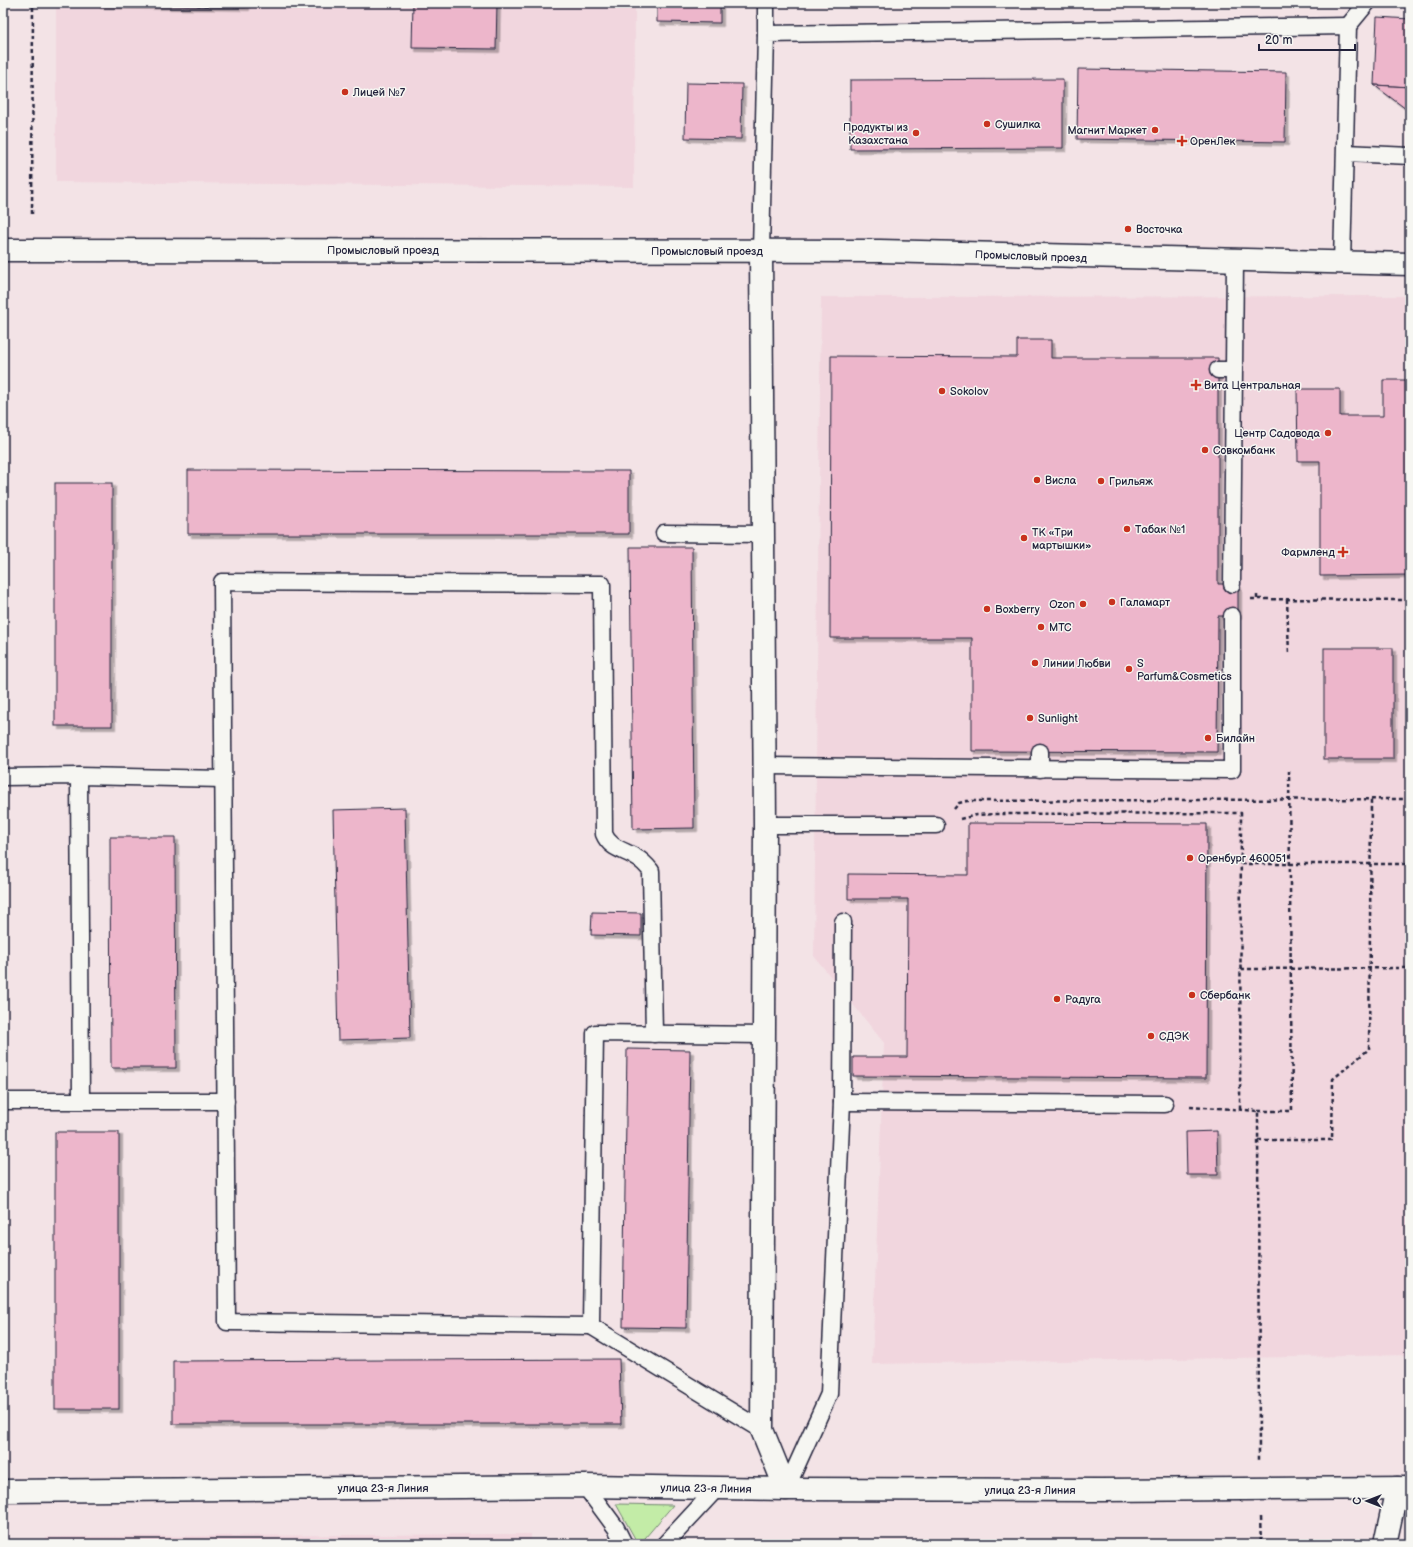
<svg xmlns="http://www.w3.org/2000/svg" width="1413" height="1547" font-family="'Balsamiq Sans',sans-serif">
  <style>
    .built { fill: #f1d6de }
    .green { fill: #c3eca7; stroke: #728771 }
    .building { fill: #edb6cb; stroke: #22223b; filter: url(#shadow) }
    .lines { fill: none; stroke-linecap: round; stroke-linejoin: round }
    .lane-casing { stroke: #22223b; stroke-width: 19 }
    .street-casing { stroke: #22223b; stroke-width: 25 }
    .secondary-casing { stroke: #22223b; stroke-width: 25 }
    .path { stroke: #22223b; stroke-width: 2.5; stroke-dasharray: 4 3; stroke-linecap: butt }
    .lane { stroke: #f6f6f2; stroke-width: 16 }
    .street { stroke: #f6f6f2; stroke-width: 22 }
    .secondary { stroke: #f6f6f2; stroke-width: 22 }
    .poi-dot { fill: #c8321e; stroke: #f6f6f2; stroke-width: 1.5 }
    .labels { text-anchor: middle; stroke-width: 3; stroke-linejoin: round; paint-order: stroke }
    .poi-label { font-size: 11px; fill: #22223b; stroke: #f6f6f2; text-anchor: start }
    .street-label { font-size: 11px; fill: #22223b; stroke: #f6f6f2 }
  </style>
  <defs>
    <filter id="shadow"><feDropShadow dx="3.5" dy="3.5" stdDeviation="0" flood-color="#0004"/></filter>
  </defs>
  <rect width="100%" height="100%" fill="#f3e3e6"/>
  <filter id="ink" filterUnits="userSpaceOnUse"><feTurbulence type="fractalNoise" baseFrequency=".025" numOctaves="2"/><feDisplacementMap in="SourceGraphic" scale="8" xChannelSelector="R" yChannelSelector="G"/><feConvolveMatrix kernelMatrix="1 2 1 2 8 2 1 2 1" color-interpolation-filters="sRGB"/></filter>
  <g filter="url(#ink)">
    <g class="built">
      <path d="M56 3H635L634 187 56 182Z"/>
      <path d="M1410 296V1355L872 1364 884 1043 814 956 821 297Z"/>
      <path d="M531 1534V1544H40L46 1537Z"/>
    </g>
    <path class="green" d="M616 1504 673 1505 640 1544H638Z"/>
    <g class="building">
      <path d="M97 3H246V7L97 5Z"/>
      <path d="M413 3H497L496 49 412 48Z"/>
      <path d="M657 3H720V23L657 22Z"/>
      <path d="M1377 17 1410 19V87L1374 85Z"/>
      <path d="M1078 69 1286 72 1285 142 1077 139Z"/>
      <path d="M1063 79V148L850 149V80Z"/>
      <path d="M686 83 742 84 741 139 685 138Z"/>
      <path d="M1374 85 1410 87V112Z"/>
      <path d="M1017 340H1051V358H1218V584H1238V616H1218L1217 752 972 751V638H830L831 356 1017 357Z"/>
      <path d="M1383 380H1410V575L1320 576V461H1298L1297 389H1340V416H1383Z"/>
      <path d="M188 470 629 471V534H188Z"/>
      <rect x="55" y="483" width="57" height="243"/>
      <path d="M630 547H692L694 828 633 829Z"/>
      <rect x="1324" y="648" width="69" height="111"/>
      <path d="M405 808 410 1038 338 1040 333 810Z"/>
      <path d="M968 823 1207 824 1206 1078 853 1076V1057H907L908 899H848V874L968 875Z"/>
      <path d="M110 837H175L176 1068H111Z"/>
      <path d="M592 912 641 913V936L591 935Z"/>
      <path d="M627 1049 690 1050 686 1328 623 1327Z"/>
      <path d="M1217 1131 1218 1175H1187L1186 1132Z"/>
      <rect x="55" y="1132" width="64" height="277"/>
      <path d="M619 1359 621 1424H173V1361Z"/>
    </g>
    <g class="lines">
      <g class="lane-casing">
        <g id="lane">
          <path d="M1348 26 1367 3"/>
          <path d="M766 34V3"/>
          <path d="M1346 153 1410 156"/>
          <path d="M761 251 766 34 1348 26 1342 263"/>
          <path d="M1218 370H1234"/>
          <path d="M664 533 763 534"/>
          <path d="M1232 584 1235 261"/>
          <path d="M1040 752V769"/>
          <path d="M765 766 1232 770V616"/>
          <path d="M79 776 81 1101"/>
          <path d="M3 777 79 776 223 779"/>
          <path d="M765 825H936"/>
          <path d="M3 1101H226"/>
          <path d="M842 1102 1165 1104"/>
          <path d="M591 1326 227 1322 222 582 602 584 604 834C610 849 625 850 637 858 643 861 647 866 651 871L654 1034"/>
          <path d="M762 1430 591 1326 595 1033 763 1035"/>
          <path d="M585 1486 616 1528 624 1544"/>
          <path d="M786 1489 829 1394 842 1102 843 922"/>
          <path d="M665 1544 717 1488"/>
        </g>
      </g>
      <g class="street-casing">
        <g id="street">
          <path d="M761 251 765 825 762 1430 786 1489"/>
          <path d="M3 1491 585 1486 786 1489 1101 1490 1410 1488"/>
          <path d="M1385 1544 1397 1488"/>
        </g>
      </g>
      <g class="secondary-casing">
        <path id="secondary" d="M3 250 880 251 1410 264"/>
      </g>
      <g class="path">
        <path d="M32 214 33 3"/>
        <path d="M1251 599 1410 600"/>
        <path d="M1257 599V592"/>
        <path d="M1287 599 1289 655"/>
        <path d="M954 809 959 803 967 801 1410 799"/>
        <path d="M960 819 977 815 996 814 1241 813 1240 1110"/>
        <path d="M1241 864H1410"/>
        <path d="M1241 969 1410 968"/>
        <path d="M1190 1106 1258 1111 1259 1462"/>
        <path d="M1258 1111H1292L1289 771"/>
        <path d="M1258 1140H1332L1333 1079 1369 1049 1371 799"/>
        <path d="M1260 1517 1261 1544"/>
      </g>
      <use href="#lane" class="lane"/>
      <use href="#street" class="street"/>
      <use href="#secondary" class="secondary"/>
    </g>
  </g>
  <g class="poi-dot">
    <circle cx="345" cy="92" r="4"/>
    <circle cx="987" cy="124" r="4"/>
    <circle cx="1155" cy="130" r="4"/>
    <circle cx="916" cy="133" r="4"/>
    <path d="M1180 135h4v4h4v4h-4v4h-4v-4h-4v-4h4z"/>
    <circle cx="1128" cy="229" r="4"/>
    <path d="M1194 379h4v4h4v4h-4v4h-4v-4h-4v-4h4z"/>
    <circle cx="942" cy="391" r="4"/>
    <circle cx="1328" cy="433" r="4"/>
    <circle cx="1205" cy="450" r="4"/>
    <circle cx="1037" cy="480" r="4"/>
    <circle cx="1101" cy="481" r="4"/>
    <circle cx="1127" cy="529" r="4"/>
    <circle cx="1024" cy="538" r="4"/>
    <path d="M1341 546h4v4h4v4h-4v4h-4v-4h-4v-4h4z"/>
    <circle cx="1112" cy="602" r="4"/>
    <circle cx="1083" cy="604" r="4"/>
    <circle cx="987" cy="609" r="4"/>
    <circle cx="1041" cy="627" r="4"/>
    <circle cx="1035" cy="663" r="4"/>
    <circle cx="1129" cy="669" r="4"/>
    <circle cx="1030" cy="718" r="4"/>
    <circle cx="1208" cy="738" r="4"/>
    <circle cx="1190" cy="858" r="4"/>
    <circle cx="1192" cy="995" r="4"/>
    <circle cx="1057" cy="999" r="4"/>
    <circle cx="1151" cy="1036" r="4"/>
  </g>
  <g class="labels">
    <g class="poi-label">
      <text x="353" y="96">Лицей №7</text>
      <text x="995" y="128">Сушилка</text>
      <text x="908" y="131" text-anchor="end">Продукты из<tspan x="908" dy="13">Казахстана</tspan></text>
      <text x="1147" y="134" text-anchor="end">Магнит Маркет</text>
      <text x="1190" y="145">ОренЛек</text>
      <text x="1136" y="233">Восточка</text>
      <text x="1204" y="389">Вита Центральная</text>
      <text x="950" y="395">Sokolov</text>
      <text x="1320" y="437" text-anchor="end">Центр Садовода</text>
      <text x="1213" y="454">Совкомбанк</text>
      <text x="1045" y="484">Висла</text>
      <text x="1109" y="485">Грильяж</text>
      <text x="1135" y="533">Табак №1</text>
      <text x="1032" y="536">ТК «Три<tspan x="1032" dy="13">мартышки»</tspan></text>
      <text x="1335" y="556" text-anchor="end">Фармленд</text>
      <text x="1120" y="606">Галамарт</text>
      <text x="1075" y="608" text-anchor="end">Ozon</text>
      <text x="995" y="613">Boxberry</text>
      <text x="1049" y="631">МТС</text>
      <text x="1043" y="667">Линии Любви</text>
      <text x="1137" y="667">S<tspan x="1137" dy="13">Parfum&amp;Cosmetics</tspan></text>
      <text x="1038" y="722">Sunlight</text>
      <text x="1216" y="742">Билайн</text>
      <text x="1198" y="862">Оренбург 460051</text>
      <text x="1200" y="999">Сбербанк</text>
      <text x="1065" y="1003">Радуга</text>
      <text x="1159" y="1040">СДЭК</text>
    </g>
    <g class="street-label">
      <text x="383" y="254">Промысловый проезд</text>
      <text x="707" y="255">Промысловый проезд</text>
      <text transform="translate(1031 256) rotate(2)" y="4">Промысловый проезд</text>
      <text x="383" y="1492">улица 23-я Линия</text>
      <text transform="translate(706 1488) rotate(1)" y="4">улица 23-я Линия</text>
      <text x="1030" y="1494">улица 23-я Линия</text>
    </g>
  </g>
  <rect width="1413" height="1547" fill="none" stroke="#f6f6f2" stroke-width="16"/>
  <rect x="8" y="8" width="1397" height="1531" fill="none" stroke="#22223b" stroke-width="1.5" filter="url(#ink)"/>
  <g transform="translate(1367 1501) rotate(270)" stroke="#f6f6f2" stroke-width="3" paint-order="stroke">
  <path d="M0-3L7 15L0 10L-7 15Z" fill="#22223b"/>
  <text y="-6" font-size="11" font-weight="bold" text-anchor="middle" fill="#22223b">С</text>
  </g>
  <path d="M1259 44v6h96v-6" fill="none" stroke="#22223b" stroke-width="2"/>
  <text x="1265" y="44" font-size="12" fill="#22223b" stroke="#f6f6f2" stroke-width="3" paint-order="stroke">20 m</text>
</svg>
